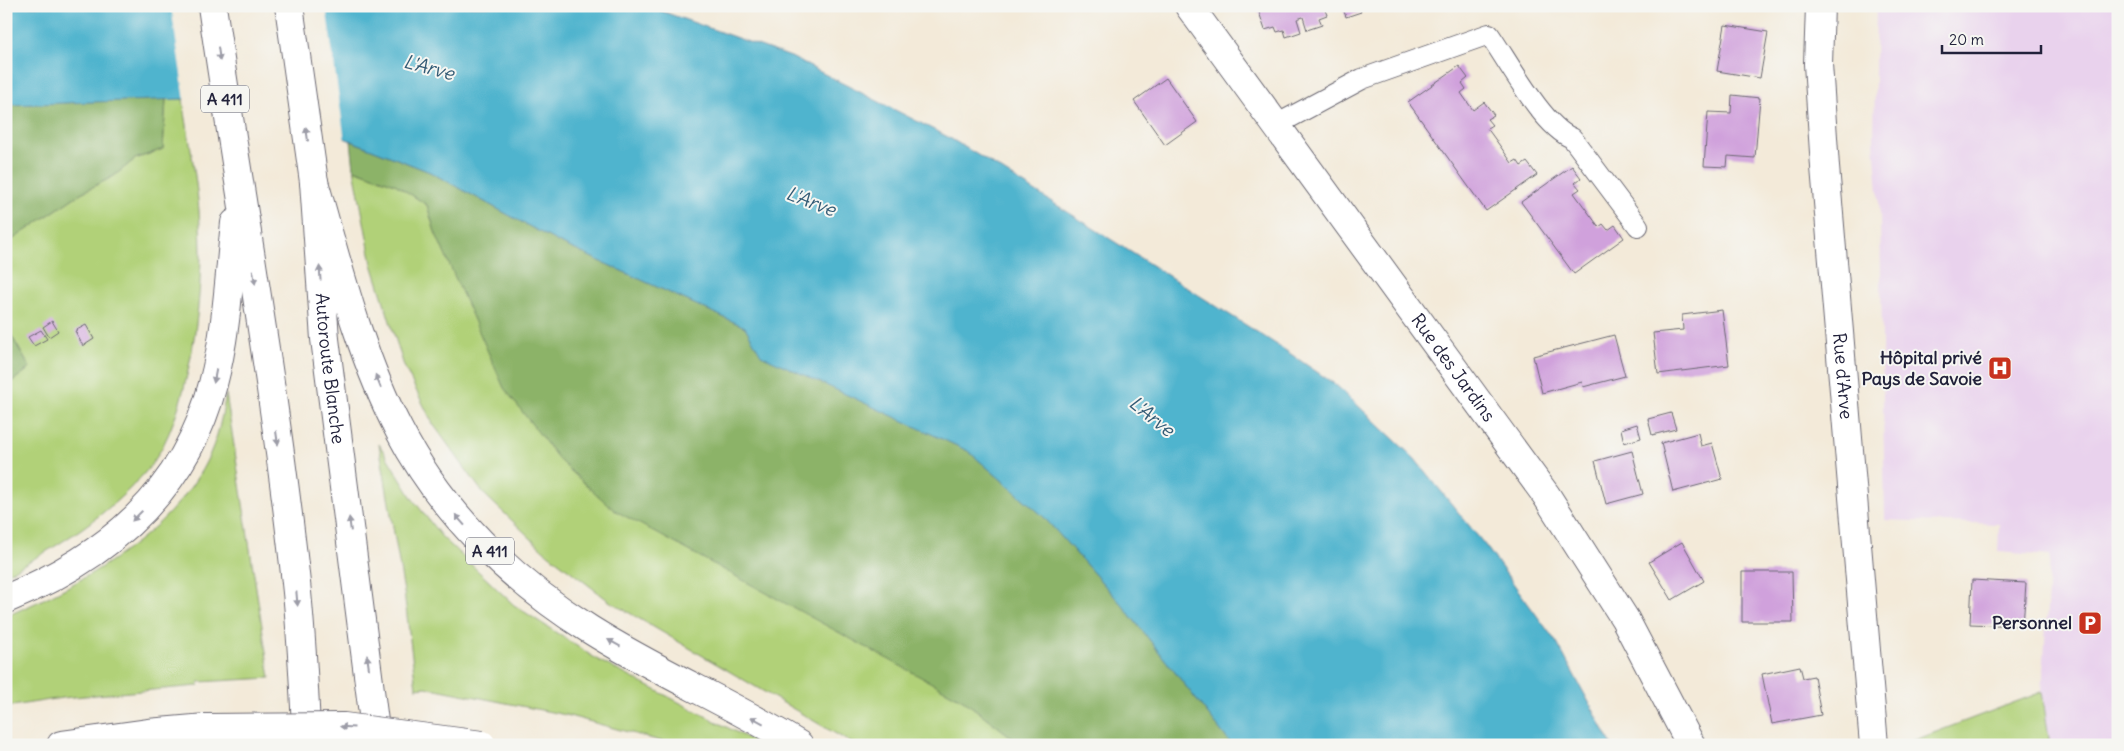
<svg xmlns="http://www.w3.org/2000/svg" width="2124" height="751" font-family="Delius,sans-serif">
  <style>
    .built { fill: #e9d2ed }
    .green { fill: #b1d178; stroke: #6a7a5a }
    .forest { fill: #8cb368; stroke: #576a52 }
    .water { fill: #50b4ce; stroke: #396b84 }
    .pier { fill: #f3ead9 }
    .building { fill: #d0a1dc }
    .lines { fill: none; stroke-linecap: round; stroke-linejoin: round }
    .service-casing { stroke: #6b6872; stroke-width: 22 }
    .minor-casing { stroke: #6b6872; stroke-width: 30 }
    .primary-casing { stroke: #6b6872; stroke-width: 30 }
    .motorway-casing { stroke: #6b6872; stroke-width: 30 }
    .service { stroke: #fff; stroke-width: 20 }
    .minor { stroke: #fff; stroke-width: 28 }
    .primary { stroke: #fff; stroke-width: 28 }
    .motorway { stroke: #fff; stroke-width: 28 }
    .motorway-bridge-casing { stroke: #6b6872; stroke-width: 30; stroke-linecap: butt }
    .motorway-bridge { stroke: #fff; stroke-width: 28 }
    .oneway { fill: #9c9ca7 }
    .labels { text-anchor: middle; stroke-width: 4; stroke-linejoin: round; paint-order: stroke }
    .shield { fill: #f6f6f2; stroke: #626272; stroke-width: 1 }
    .shield-label { font-size: 16px; font-weight: bold; fill: #22223b }
    .poi-label { font-size: 18px; font-weight: bold; fill: #22223b; stroke: #f6f6f2; text-anchor: end }
    .street-label { font-size: 18px; fill: #22223b; stroke: #f6f6f2 }
    .water-label { font-size: 19px; font-style: italic; fill: #345c76; stroke: #f6f6f2 }
  </style>
  <rect width="100%" height="100%" fill="#f6f6f2"/>
  <filter id="ink" filterUnits="userSpaceOnUse"><feTurbulence type="fractalNoise" baseFrequency=".02" numOctaves="2"/><feDisplacementMap in="SourceGraphic" scale="10" xChannelSelector="R" yChannelSelector="G"/><feConvolveMatrix kernelMatrix="1 2 1 2 8 2 1 2 1" color-interpolation-filters="sRGB"/></filter>
  <filter id="wash" filterUnits="userSpaceOnUse"><feTurbulence type="fractalNoise" baseFrequency=".0096" numOctaves="4" result="noise"/><feDisplacementMap in="SourceGraphic" scale="20" xChannelSelector="R" yChannelSelector="G"/><feGaussianBlur stdDeviation="1.12" result="paint"/><feColorMatrix in="noise" values="0 0 0 0 0 0 0 0 0 0 0 0 0 0 0 0 0 1.4 0 .05"/><feComposite in="paint" operator="in"/></filter>
  <g filter="url(#wash)">
    <rect width="100%" height="100%" fill="#f3ead9"/>
    <path class="built" d="M1876 6H2118V745H2050L2042 692 2050 556 1998 552 1999 524 1885 520 1880 216 1874 142Z"/>
    <g class="green">
      <path d="M166 99H183C189 141 198 183 200 226 205 290 190 419 148 469 109 515 59 546 6 574V386L30 368 10 333 6 305V244L81 193 114 176 135 159 163 149Z"/>
      <path d="M354 169 395 184 427 205 435 232 963 700 1022 745H855L609 601 543 550 483 493 433 424 404 366 372 264Z"/>
      <path d="M226 394 270 678 199 682 198 686 62 698 6 707V616C85 583 188 525 216 438 221 424 223 408 226 394Z"/>
      <path d="M379 444 412 498 441 536 514 605 598 660 761 745H675L566 715 426 687 416 688 404 592Z"/>
      <path d="M2042 692 2050 745H1907V743Z"/>
    </g>
    <g class="forest">
      <path d="M166 99 163 149 135 159 114 176 81 193 6 244V105Z"/>
      <path d="M351 141 430 172 558 242 745 327 762 355 968 451 1042 515 1123 606 1232 745H1022L963 700 614 510 561 462 504 388 435 232 427 205 395 184 354 169Z"/>
      <path d="M6 305 10 333 30 368 6 386Z"/>
    </g>
    <path class="water" d="M6 6H647L791 57 948 137 981 157 1279 346 1336 385 1414 458 1485 545 1557 643 1612 745H1232L1123 606 1042 515 968 451 761 355 745 327 558 242 430 172 240 97 6 105Z"/>
    <path class="pier" d="M171 6H326L345 141 239 100 185 101Z"/>
    <g id="blocks">
      <g class="building">
        <path d="M1257 6H1335L1325 10 1327 15 1319 18 1322 25 1307 30 1303 17 1297 19 1301 32 1286 37 1284 30 1277 32 1275 27 1265 30Z"/>
        <path d="M1342 6H1358L1361 12 1346 17Z"/>
        <path d="M1725 25 1768 32 1760 78 1717 71Z"/>
        <path d="M1459 66 1468 78 1462 83 1466 89 1461 93 1473 110 1484 102 1494 115 1487 119 1492 125 1487 128 1500 146 1512 163 1517 160 1521 166 1527 162 1537 175 1486 211 1408 102Z"/>
        <path d="M1166 78 1197 122 1165 145 1134 101Z"/>
        <path d="M1732 95 1760 98 1755 158 1728 156 1727 167 1704 166 1708 112 1731 113Z"/>
        <path d="M1572 166 1581 178 1575 183 1580 189 1574 193 1599 227 1603 224 1608 230 1615 225 1624 238 1574 274 1521 202Z"/>
        <path d="M1722 310 1729 365 1658 374 1653 333 1683 330 1682 315Z"/>
        <path d="M52 321 58 331 49 337 43 327Z"/>
        <path d="M86 325 94 339 83 346 75 331Z"/>
        <path d="M41 330 47 339 34 346 28 337Z"/>
        <path d="M1614 335 1625 376 1583 387 1582 382 1542 393 1533 356Z"/>
        <path d="M1671 413 1676 429 1652 435 1648 419Z"/>
        <path d="M1637 424 1641 438 1624 443 1621 429Z"/>
        <path d="M1698 433 1701 446 1712 443 1722 479 1673 492 1661 443Z"/>
        <path d="M1632 451 1643 494 1606 504 1595 461Z"/>
        <path d="M1682 542 1704 581 1672 600 1649 562Z"/>
        <path d="M1742 572H1792L1793 622H1742Z"/>
        <path d="M1972 580 2026 583 2023 626 1970 624Z"/>
        <path d="M1800 666 1803 678 1814 676 1821 715 1772 724 1762 674Z"/>
      </g>
    </g>
  </g>
  <g filter="url(#ink)">
    <use href="#blocks" fill-opacity="0" stroke="#6b6872" stroke-width="1"/>
    <g class="lines">
      <g class="service-casing">
        <path id="service" d="M1276 125 1362 79 1489 34C1508 61 1543 127 1572 138L1638 226"/>
      </g>
      <g class="minor-casing">
        <g id="minor">
          <path id="s1" d="M1189 6 1546 495 1625 619 1691 745"/>
        </g>
      </g>
      <g class="primary-casing">
        <g id="primary">
          <path id="s2" d="M1820 6 1818 64 1825 167 1874 745"/>
        </g>
      </g>
      <g class="motorway-casing">
        <g id="motorway">
          <path d="M212 6C240 198 275 389 296 583 302 636 304 691 307 745"/>
          <path id="s3" d="M289 6 314 182 325 339 377 745"/>
          <path d="M314 182C338 265 359 353 399 430 442 513 511 580 589 629 657 672 731 703 799 745"/>
          <path d="M6 599C106 558 185 493 213 384 227 332 229 276 235 223"/>
          <path d="M61 745 148 733 206 728"/>
        </g>
      </g>
      <use href="#service" class="service"/>
      <use href="#minor" class="minor"/>
      <use href="#primary" class="primary"/>
      <use href="#motorway" class="motorway"/>
      <g class="motorway-bridge-casing">
        <path id="motorway-bridge" d="M206 728 344 727 482 745"/>
      </g>
      <use href="#motorway-bridge" class="motorway-bridge"/>
    </g>
    <defs><path id="oneway-solid" d="M-6-.8H1V-3.2L6.5 0L1 3.2V.8H-6Z" transform="scale(1.25)"/></defs>
    <g class="oneway">
      <use href="#oneway-solid" transform="translate(219 54) rotate(82)"/>
      <use href="#oneway-solid" transform="translate(307 134) rotate(-98)"/>
      <use href="#oneway-solid" transform="translate(320 273) rotate(-94)"/>
      <use href="#oneway-solid" transform="translate(254 277) rotate(80)"/>
      <use href="#oneway-solid" transform="translate(215 376) rotate(101)"/>
      <use href="#oneway-solid" transform="translate(378 381) rotate(-112)"/>
      <use href="#oneway-solid" transform="translate(277 438) rotate(82)"/>
      <use href="#oneway-solid" transform="translate(137 516) rotate(135)"/>
      <use href="#oneway-solid" transform="translate(460 520) rotate(-131)"/>
      <use href="#oneway-solid" transform="translate(350 524) rotate(-97)"/>
      <use href="#oneway-solid" transform="translate(297 599) rotate(85)"/>
      <use href="#oneway-solid" transform="translate(614 643) rotate(-151)"/>
      <use href="#oneway-solid" transform="translate(368 662) rotate(-98)"/>
      <use href="#oneway-solid" transform="translate(757 720) rotate(-152)"/>
      <use href="#oneway-solid" transform="translate(347 727) rotate(-176)"/>
    </g>
  </g>
  <defs>
    <g id="hospital-square" transform="scale(1.25)"><rect x="-9" y="-9" width="18" height="18" rx="4" fill="#c8321e" stroke="#f6f6f2"/><path d="M-5-5h3v3.5h4V-5h3V5h-3V1.5h-4V5h-3Z" fill="#fff"/></g>
    <g id="parking-square" transform="scale(1.25)"><rect x="-9" y="-9" width="18" height="18" rx="4" fill="#c8321e" stroke="#f6f6f2"/><path d="M-3.5-5.5H1a3.5 3.5 0 0 1 0 7H-1V5.5H-3.5ZM-1-3.4V-.6H.8a1.4 1.4 0 0 0 0-2.8Z" fill="#fff"/></g>
  </defs>
  <g fill-rule="evenodd">
    <use href="#hospital-square" x="2000" y="368"/>
    <use href="#parking-square" x="2090" y="623"/>
  </g>
  <g class="labels">
    <g class="shield">
      <rect x="201" y="85.5" width="48" height="27" rx="4"/>
      <rect x="466" y="537.5" width="48" height="27" rx="4"/>
    </g>
    <g class="shield-label">
      <text x="225" y="105">A 411</text>
      <text x="490" y="557">A 411</text>
    </g>
    <g class="poi-label">
      <text x="1982" y="364">Hôpital privé<tspan x="1982" dy="21">Pays de Savoie</tspan></text>
      <text x="2072" y="629">Personnel</text>
    </g>
    <g class="street-label">
      <text dy="6" stroke="none"><textPath href="#s3" startOffset="365">Autoroute Blanche</textPath></text>
      <text dy="6" stroke="none"><textPath href="#s1" startOffset="448">Rue des Jardins</textPath></text>
      <text dy="6" stroke="none"><textPath href="#s2" startOffset="371">Rue d'Arve</textPath></text>
    </g>
    <g class="water-label">
      <text transform="translate(429 67) rotate(15)" y="7">L'Arve</text>
      <text transform="translate(811 201) rotate(21)" y="7">L'Arve</text>
      <text transform="translate(1152 416) rotate(39)" y="7">L'Arve</text>
    </g>
  </g>
  <rect width="2124" height="751" fill="none" stroke="#f6f6f2" stroke-width="25"/>
  <path d="M1942 45v8h99v-8" fill="none" stroke="#22223b" stroke-width="2.5"/>
  <text x="1949" y="45" font-size="15" fill="#22223b" stroke="#f6f6f2" stroke-width="4" paint-order="stroke">20 m</text>
</svg>
